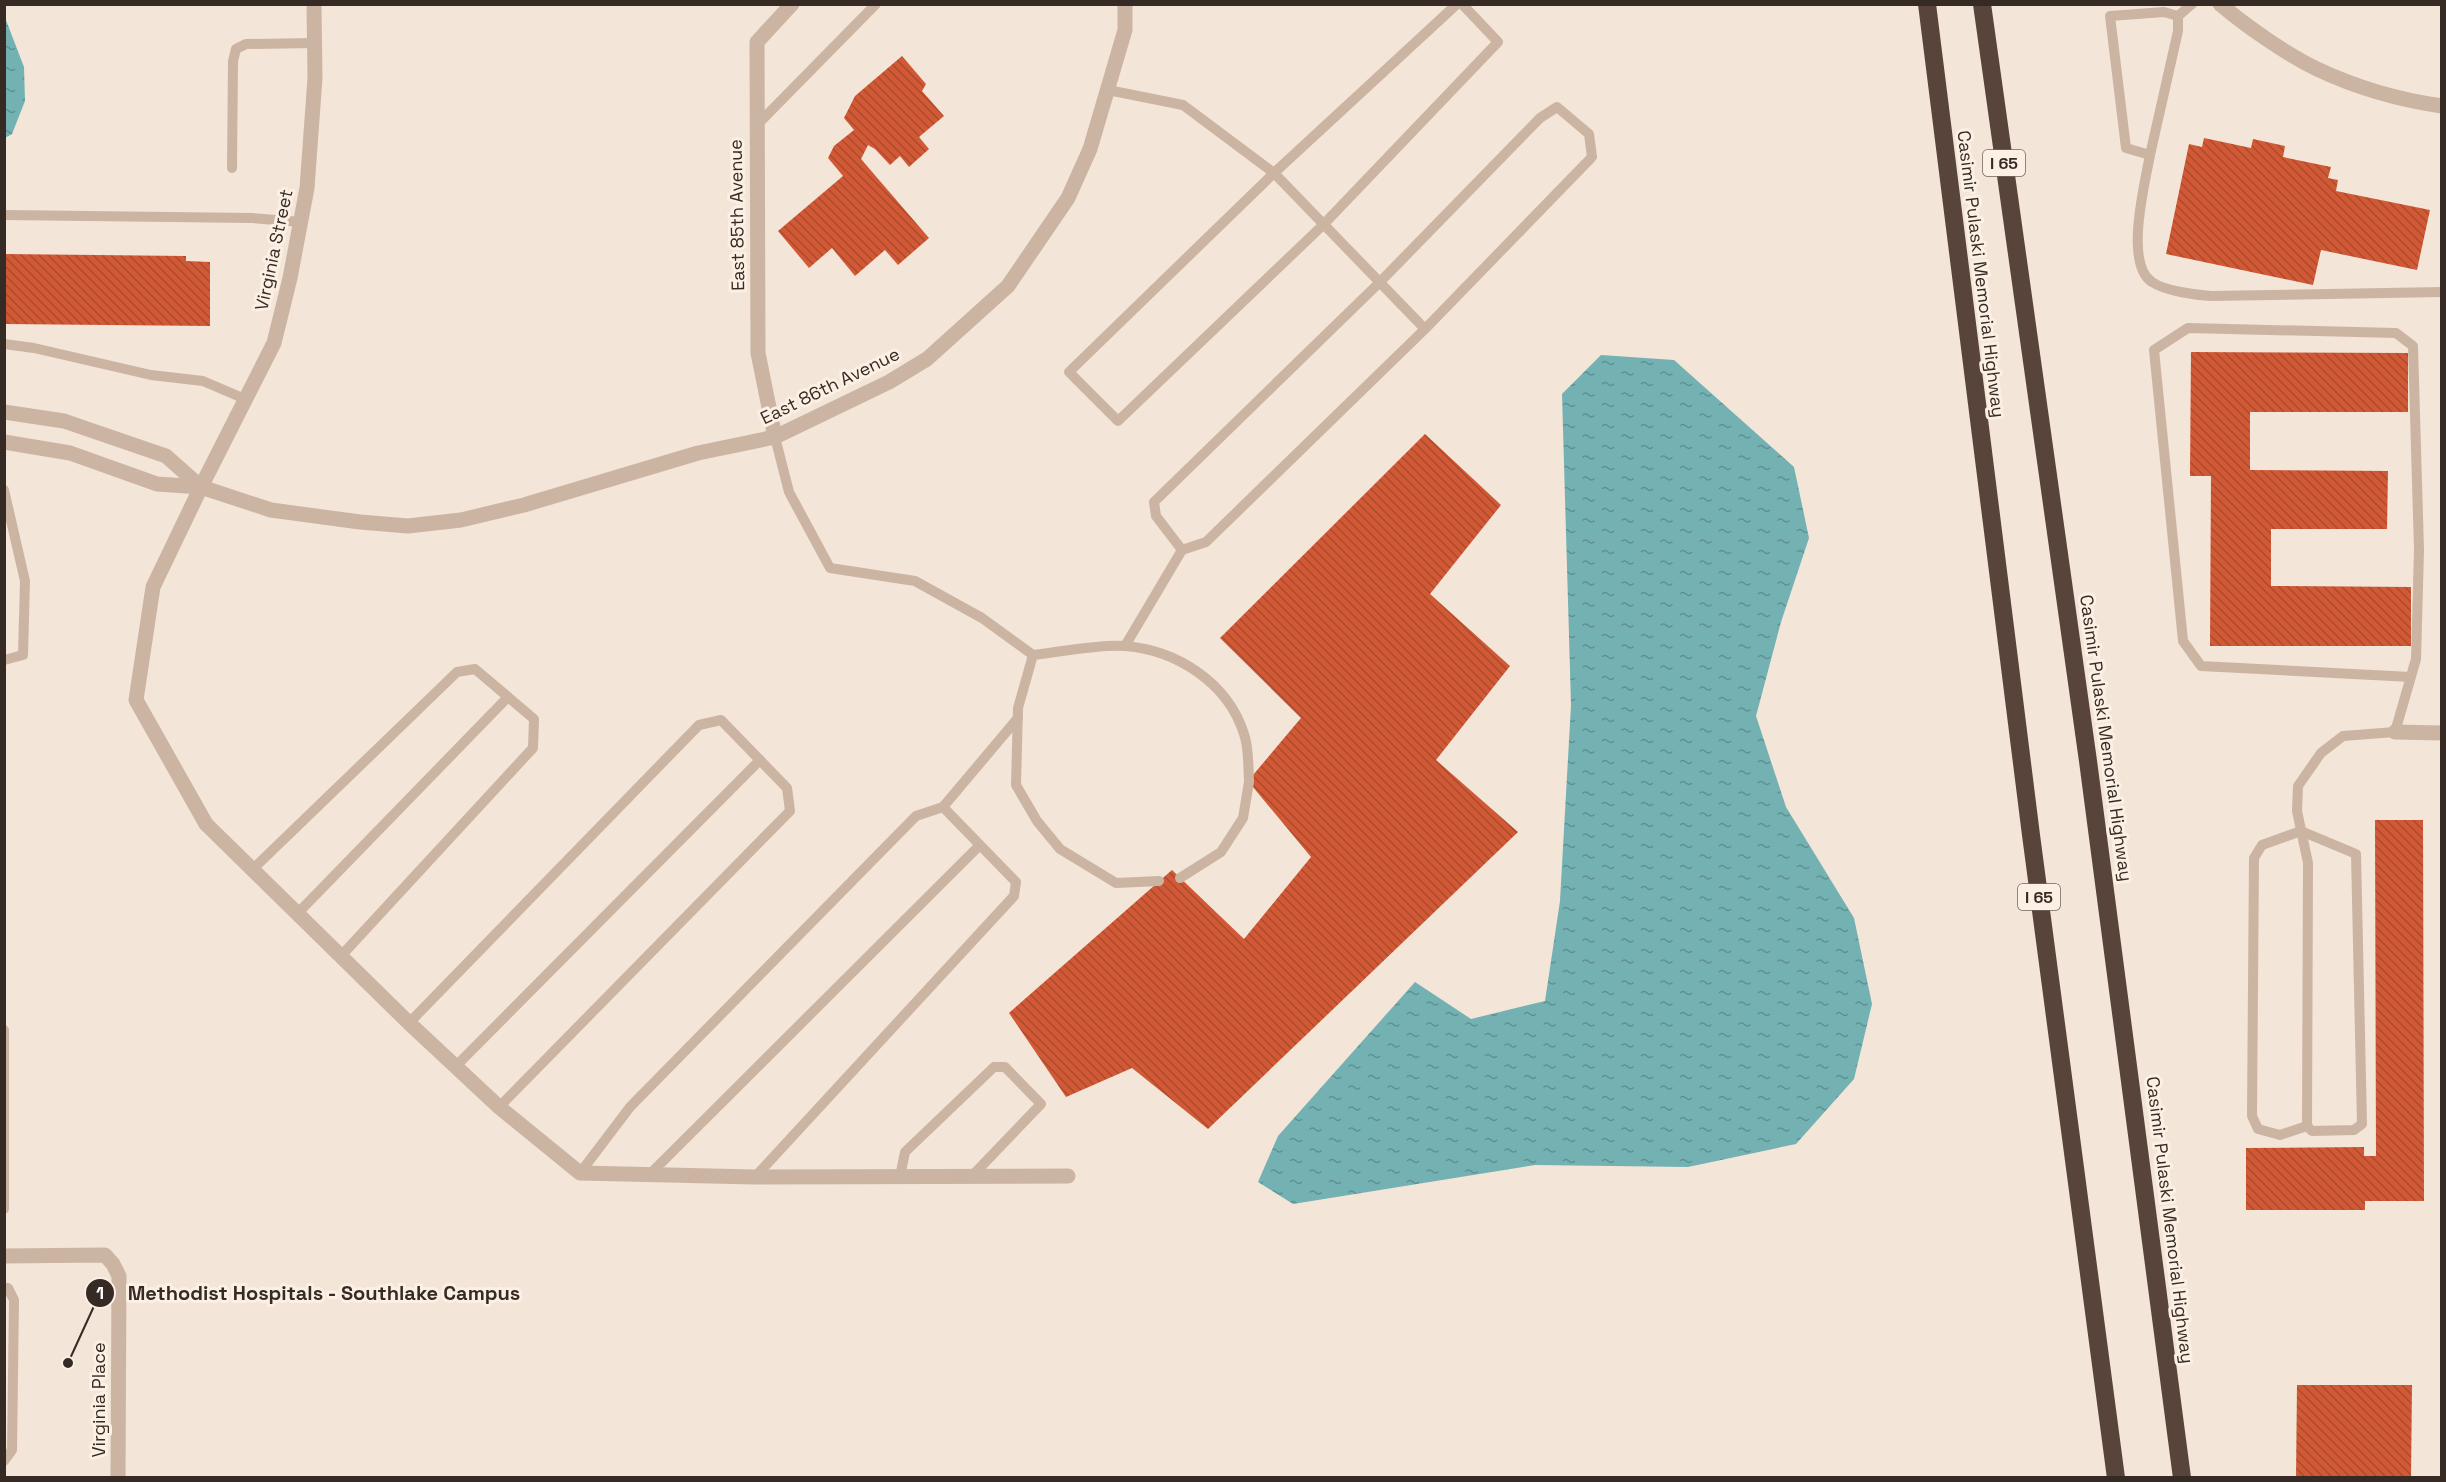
<svg xmlns="http://www.w3.org/2000/svg" width="2446" height="1482" font-family="'Space Grotesk',sans-serif">
  <style>
    .water { fill: url(#water-ripples) }
    .building { fill: url(#building-back-hatch) }
    .lines { fill: none; stroke-linecap: round; stroke-linejoin: round }
    .service { stroke: #ccb4a2; stroke-width: 10 }
    .minor { stroke: #ccb4a2; stroke-width: 15 }
    .motorway { stroke: #58443b; stroke-width: 18 }
    .labels { text-anchor: middle; stroke-width: 6; stroke-linejoin: round; paint-order: stroke }
    .shield { fill: #fbf0e3; stroke: #71655e; stroke-width: 1.5 }
    .shield-label { font-size: 16px; font-weight: bold; fill: #362a25 }
    .street-label { font-size: 18px; fill: #362a25; stroke: #fbf0e3 }
    .leader { fill: none; stroke: #362a25; stroke-width: 2 }
    .callout-dot { fill: #362a25; stroke: #fbf0e3; stroke-width: 2 }
    .mark-label { font-size: 18px; text-anchor: middle; font-weight: bold; fill: #fff }
    .callout-label { font-size: 20px; text-anchor: middle; font-weight: bold; fill: #362a25; stroke: #fbf0e3; stroke-width: 6; stroke-linejoin: round; paint-order: stroke }
  </style>
  <defs>
    <pattern id="water-ripples" width="26" height="14" patternUnits="userSpaceOnUse" patternTransform="scale(1.5)"><rect width="26" height="14" fill="#73b1b3"/><path d="M2 4q2-2 4 0t4 0M15 11q2-2 4 0t4 0" fill="none" stroke="#5f9091"/></pattern>
    <pattern id="building-back-hatch" width="6" height="6" patternUnits="userSpaceOnUse" patternTransform="scale(1.5)"><rect width="6" height="6" fill="#d25936"/><path d="M-1 5l2 2M0 0l6 6M5-1l2 2" fill="none" stroke="#ab4a2d"/></pattern>
  </defs>
  <rect width="100%" height="100%" fill="#f3e5d7"/>
  <g class="water">
    <path d="M4 15 24 67 25 101 12 134 5 138Z"/>
    <path d="M1601 355 1674 360 1794 467 1809 538 1781 622 1756 716 1786 807 1854 918 1872 1004 1854 1079 1796 1144 1688 1167 1535 1165 1293 1204 1258 1182 1278 1136 1415 982 1471 1019 1545 1001 1560 901 1571 705 1562 394Z"/>
  </g>
  <g class="building">
    <path d="M902 56 926 84 922 91 944 116 919 137 929 149 909 167 900 156 890 165 875 149 868 145 861 159 929 238 898 265 885 250 855 276 832 248 809 268 778 231 843 176 828 158 834 146 854 130 844 118 855 96Z"/>
    <path d="M2204 138 2251 148 2253 139 2285 146 2283 157 2331 167 2328 178 2338 180 2336 191 2430 210 2417 270 2321 250 2313 285 2166 254 2189 144 2202 147Z"/>
    <path d="M4 254 186 256V261L210 262V326L4 324Z"/>
    <path d="M2191 352 2408 353V412H2250V470L2388 471 2387 529H2271V586L2411 587V646H2210L2211 476H2190Z"/>
    <path d="M1425 434 1501 505 1430 594 1510 666 1436 760 1518 832 1208 1129 1132 1068 1066 1097 1009 1013 1172 870 1244 939 1311 857 1248 781 1301 718 1220 638Z"/>
    <path d="M2375 820H2423L2424 1201H2365V1210H2246V1148L2364 1147V1156H2376Z"/>
    <path d="M2297 1385H2412L2411 1478H2296Z"/>
  </g>
  <g class="lines">
    <g class="service">
      <path d="M1457 4 1274 173 1069 372 1118 421 1323 225 1498 42 1462 4"/>
      <path d="M2178 16 2164 12 2110 16 2126 148 2150 155 2178 31V16L2192 4"/>
      <path d="M1108 90 1183 105 1274 173 1425 329 1592 157 1589 134 1557 107 1540 118 1379 283 1154 502 1156 516 1182 550 1206 542 1425 329"/>
      <path d="M756 126 876 4"/>
      <path d="M2150 155C2145 183 2124 264 2152 282 2165 291 2196 295 2211 296L2442 292"/>
      <path d="M232 168 233 61 236 49 246 44 315 43"/>
      <path d="M4 215 252 218 301 222"/>
      <path d="M4 344 34 348 151 375 203 381 245 399"/>
      <path d="M775 437 789 492 830 568 915 581 982 618 1033 655"/>
      <path d="M4 490 25 581 23 655 4 660"/>
      <path d="M1125 646 1182 550"/>
      <path d="M943 807 1018 718"/>
      <path d="M252 870 457 672 475 669 534 719 533 748 341 956"/>
      <path d="M1180 878 1221 852 1243 818 1249 782"/>
      <path d="M1159 881 1116 883 1060 849 1037 821 1016 785 1018 708 1033 655C1060 652 1099 644 1125 646 1177 650 1228 683 1244 734 1249 748 1248 766 1249 780"/>
      <path d="M297 914 508 697"/>
      <path d="M409 1023 699 725 721 720 787 788 790 811 499 1107"/>
      <path d="M4 1030V1209"/>
      <path d="M456 1066 760 760"/>
      <path d="M2307 1126 2280 1135 2258 1129 2252 1116 2254 858 2262 845 2301 831 2356 854 2362 1124 2354 1130 2312 1131 2307 1126 2308 863 2297 811 2298 786 2321 753 2343 736 2395 732 2416 659 2419 550 2413 346 2396 333 2188 328 2154 350 2183 641 2201 666 2411 677"/>
      <path d="M580 1173 630 1107 916 816 943 807 1016 882 1014 896 755 1177"/>
      <path d="M650 1174 979 846"/>
      <path d="M900 1177 905 1152 994 1067H1005L1041 1104 972 1176"/>
      <path d="M4 1288H8L14 1300 12 1450 4 1461"/>
    </g>
    <g class="minor">
      <path d="M314 4 315 78 307 188 290 278 274 343 201 487 153 587 136 700 206 824 409 1023 499 1107 580 1173 755 1177 1068 1176"/>
      <path d="M2220 4C2246 26 2286 54 2317 69 2355 87 2400 100 2442 106"/>
      <path d="M4 412 64 421 166 456 201 487"/>
      <path d="M775 437 758 353 757 42 792 4"/>
      <path d="M4 442 70 453 157 484 201 487 271 510 360 522 408 526 461 520 524 505 698 453 775 437 889 382 927 359 1008 286 1068 198 1090 149 1125 30V4"/>
      <path d="M2395 732 2442 733"/>
      <path d="M4 1256 105 1255 113 1264 119 1276 118 1478"/>
    </g>
    <g class="motorway">
      <path d="M1927 4 2031 835 2116 1478"/>
      <path d="M1982 4 2088 761 2182 1478"/>
    </g>
  </g>
  <g class="labels">
    <g class="shield">
      <rect x="1983" y="150" width="42" height="26" rx="4.5"/>
      <rect x="2018" y="884" width="42" height="26" rx="4.5"/>
    </g>
    <g class="shield-label">
      <text x="2004" y="169">I 65</text>
      <text x="2039" y="903">I 65</text>
    </g>
    <g class="street-label">
      <text transform="translate(737 215) rotate(-91)" y="6">East 85th Avenue</text>
      <text transform="translate(274 250) rotate(-78)" y="6">Virginia Street</text>
      <text transform="translate(1981 274) rotate(83)" y="6">Casimir Pulaski Memorial Highway</text>
      <text transform="translate(830 386) rotate(-26)" y="6">East 86th Avenue</text>
      <text transform="translate(2106 738) rotate(82)" y="6">Casimir Pulaski Memorial Highway</text>
      <text transform="translate(2170 1220) rotate(83)" y="6">Casimir Pulaski Memorial Highway</text>
      <text transform="translate(99 1400) rotate(-90)" y="6">Virginia Place</text>
    </g>
  </g>
  <path class="leader" d="M68 1363L100 1293"/>
  <g class="callout-dot">
    <circle cx="68" cy="1363" r="6"/>
    <circle cx="100" cy="1293" r="15"/>
  </g>
  <g class="mark-label">
    <text x="100" y="1299">1</text>
  </g>
  <g class="callout-label">
    <text x="324" y="1300">Methodist Hospitals - Southlake Campus</text>
  </g>
  <rect width="2446" height="1482" fill="none" stroke="#362a25" stroke-width="12"/>
</svg>
